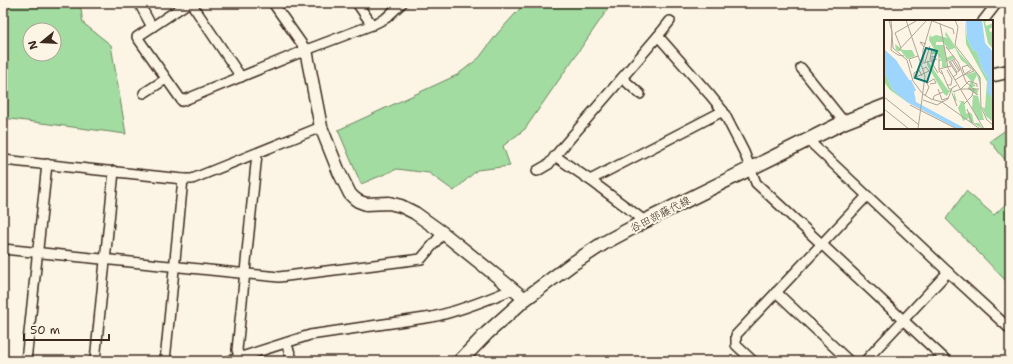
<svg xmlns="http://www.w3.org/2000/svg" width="1013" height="364" font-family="'Shantell Sans','Klee One',sans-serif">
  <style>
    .green { fill: #a2dca1; stroke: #6e8360; fill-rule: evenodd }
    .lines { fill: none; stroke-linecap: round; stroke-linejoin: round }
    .minor-casing { stroke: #3b2a1e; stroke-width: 12 }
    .tertiary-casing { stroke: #3b2a1e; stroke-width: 15 }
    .secondary-casing { stroke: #3b2a1e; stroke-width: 16 }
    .minor { stroke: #fcf5e5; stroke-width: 9 }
    .tertiary { stroke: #fcf5e5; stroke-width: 12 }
    .secondary { stroke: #fcf5e5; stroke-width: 13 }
    .labels { text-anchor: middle; stroke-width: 4; stroke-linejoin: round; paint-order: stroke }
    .street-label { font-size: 11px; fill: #3b2a1e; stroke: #fcf5e5 }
    .inset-river { fill: none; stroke: #9ed5fd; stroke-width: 2 }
    .inset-road { fill: none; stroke: #afa495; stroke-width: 1 }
    .view { fill: #0f766e; fill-opacity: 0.15; stroke: #0f766e; stroke-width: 2 }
    .inset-edge { fill: none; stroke: #3b2a1e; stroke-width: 2 }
  </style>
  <rect width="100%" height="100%" fill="#fcf5e5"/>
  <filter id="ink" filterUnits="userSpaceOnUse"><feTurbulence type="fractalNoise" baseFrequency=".025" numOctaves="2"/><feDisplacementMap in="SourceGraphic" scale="8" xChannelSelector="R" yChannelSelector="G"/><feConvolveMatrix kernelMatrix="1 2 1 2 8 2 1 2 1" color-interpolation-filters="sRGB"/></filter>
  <g filter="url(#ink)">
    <g class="green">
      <path d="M3 3H80L83 23 111 45 126 134 3 118ZM30 30H54V54H30Z"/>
      <path d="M525 3H612L525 129 503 146 510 166 477 170 454 191 429 173 397 169 361 184 338 130 457 75 479 58 497 34Z"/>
      <path d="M1010 127V166L990 141Z"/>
      <path d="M966 191 994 215 1010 200V285L946 219Z"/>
    </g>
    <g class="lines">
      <g class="minor-casing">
        <g id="minor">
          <path d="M139 3 152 27"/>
          <path d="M188 3 137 37 182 101 306 50 372 25 386 18 402 3"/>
          <path d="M191 3 241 77"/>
          <path d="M273 3 306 50"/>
          <path d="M357 3 372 25"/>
          <path d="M983 21 997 3"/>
          <path d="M658 36 670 21"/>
          <path d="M801 68 844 122"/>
          <path d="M622 78 640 94"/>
          <path d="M144 93 166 79"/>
          <path d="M808 140 948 272 1010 329"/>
          <path d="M3 160 183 179H192L321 127"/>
          <path d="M537 171 549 164 555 156"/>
          <path d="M590 180 723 111"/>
          <path d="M645 221 590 180 555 156 658 36 710 95 723 111 744 152 756 183 947 361"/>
          <path d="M3 249 279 277 421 259 443 233"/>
          <path d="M776 292 849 361"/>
          <path d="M286 343 293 361"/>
          <path d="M26 361 47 164"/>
          <path d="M95 361 114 171"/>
          <path d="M165 361 183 179"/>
          <path d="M229 361 310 335 432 317C460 311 487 300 513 289"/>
          <path d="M241 361 237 350 257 154"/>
          <path d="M753 361 736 345V335L867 196"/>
          <path d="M865 361 948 272"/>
        </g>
      </g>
      <g class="tertiary-casing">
        <path id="tertiary" d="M306 50 321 127 339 172 350 194 354 198 358 201 366 204 389 203 401 206 415 213 443 233 504 282 525 299"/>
      </g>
      <g class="secondary-casing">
        <g id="secondary">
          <path d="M992 75 1010 71"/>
          <path d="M460 361 487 333 525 299 572 264 604 243 645 221 844 122 885 106"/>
        </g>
      </g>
      <use href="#minor" class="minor"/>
      <use href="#tertiary" class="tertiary"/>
      <use href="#secondary" class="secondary"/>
    </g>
  </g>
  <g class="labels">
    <g class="street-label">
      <text transform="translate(660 214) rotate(-27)" y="4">谷田部藤代線</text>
    </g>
  </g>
  <g transform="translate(884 20)">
    <rect width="109" height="109" fill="#fcf5e5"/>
    <path d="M81 0 83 18 89 30 93 32 98 49 103 57V70L109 80V102L102 96 98 87 101 88 103 62 82 24ZM99 0H105L101 2 102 6 109 3V7L105 9 106 12 109 11V29L104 23ZM62 12 76 34 89 48 96 57 97 69 93 55 89 63 92 66 88 67 94 70 93 75 84 69 87 61 82 55 91 52 89 49 77 40 71 28 65 30 59 22H52V25H60L62 38 69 35 71 38 62 42 63 47H58V41H54L57 39 54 34H47L50 29 45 20 46 14 47 17 52 15 64 18 61 15ZM11 24 19 30H28L31 36 23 39 17 31 12 30ZM43 40 64 70 71 71 65 72 63 76 60 74 43 45ZM0 51 9 70 29 86 6 70 0 62ZM70 72 73 81H80L82 93 85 94 84 91 88 94 90 103H95L99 109 85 101V98L79 101 74 88 77 82 70 80ZM89 75 94 76 100 100H94L88 88Z" fill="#a2dca1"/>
    <path d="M82 0H98L101 23 109 32V80L103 72V57L98 49 93 32 89 30 83 18ZM0 29 12 40 29 66 32 82 82 109H74L23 82 9 70 0 51Z" fill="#9ed5fd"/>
    <path class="inset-river" d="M26 60 31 71"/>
    <path class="inset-road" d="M5 0 8 12 7 30 14 35 20 36M7 0 9 28 23 40 29 61 38 73M22 0 41 56 34 109M46 0 69 9 70 14M71 0 74 7 71 25 96 57 97 87 103 100 109 105M56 3 64 48 100 109M11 13 32 1M11 13 17 28M40 27 36 22 42 24M62 27 74 42 82 62 88 67M14 31 43 0M55 34V51L58 54M51 37 48 36V43L54 53M46 40 48 28M68 40 75 51M70 40 76 50 72 53M66 41 73 52M41 42 46 26M40 43 53 39M39 44V30L48 0M28 48 25 39 34 36M55 49 67 46M57 50 65 69H68M63 50 68 59 67 65H63M80 53 78 47 84 45M80 55 90 51 83 45M69 57 73 54 65 42 71 39M30 58 45 51 42 47 39 49M30 58V53L35 50 38 56M41 60 45 67 41 76M71 60 87 50M43 63 50 59 52 63 46 64M84 68 94 75M54 69 58 80 64 78M77 69H95M69 72 77 69 85 61 93 64V67M68 73 73 86M39 74 47 79 58 82 64 79 68 68 73 65M0 77 35 105M39 80 53 85 58 82M49 80 50 76 59 72M58 82 96 109M80 84 88 76 90 68M26 85 73 109M0 89 25 109M83 89 88 103"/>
    <path class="view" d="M42 28 53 31 43 62 31 58Z"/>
    <rect width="109" height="109" class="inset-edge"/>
  </g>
  <rect width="1013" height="364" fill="none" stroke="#fcf5e5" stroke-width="16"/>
  <rect x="8" y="8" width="997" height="348" fill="none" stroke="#3b2a1e" stroke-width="1.5" filter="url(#ink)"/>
  <g transform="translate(42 42) rotate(252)"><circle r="19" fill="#fcf5e5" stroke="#afa495"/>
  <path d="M0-3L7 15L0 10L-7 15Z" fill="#3b2a1e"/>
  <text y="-6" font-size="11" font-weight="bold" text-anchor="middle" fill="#3b2a1e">N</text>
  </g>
  <path d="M24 334v6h85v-6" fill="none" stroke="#3b2a1e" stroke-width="2"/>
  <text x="30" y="334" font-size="12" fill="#3b2a1e" stroke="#fcf5e5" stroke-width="3" paint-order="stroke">50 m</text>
</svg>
